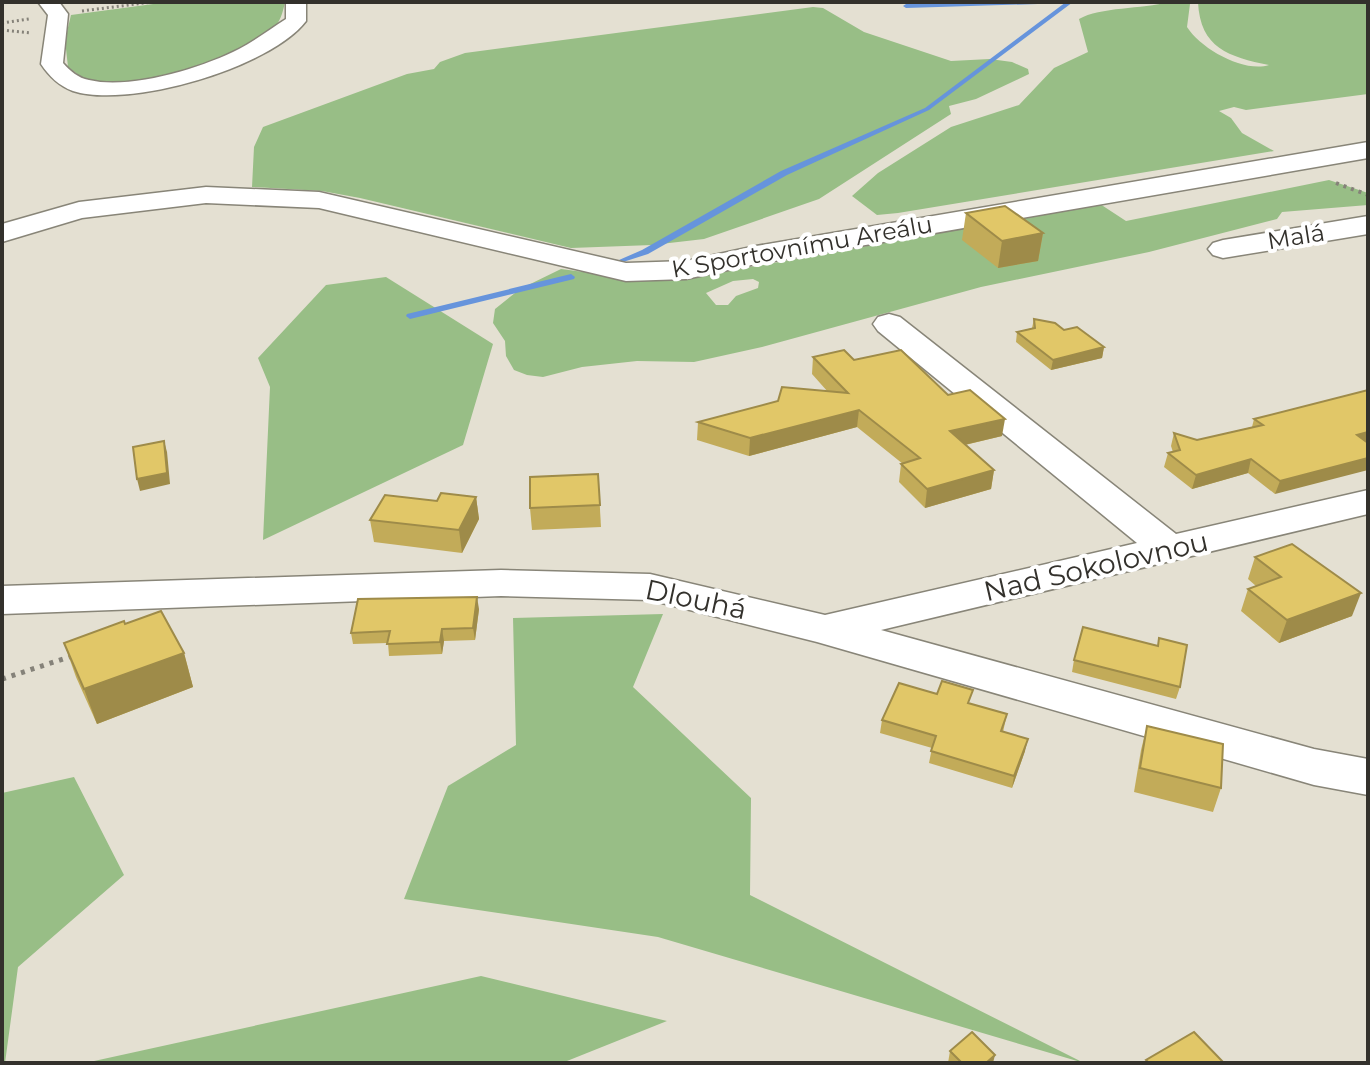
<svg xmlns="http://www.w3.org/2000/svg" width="1370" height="1065" font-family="Montserrat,sans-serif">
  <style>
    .green { fill: #98be86; fill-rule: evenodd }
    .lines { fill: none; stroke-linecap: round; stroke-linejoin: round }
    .stream { fill: #6694dc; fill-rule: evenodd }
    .minor-casing { stroke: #888578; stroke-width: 3 }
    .path-far2 { stroke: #858279; stroke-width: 3; stroke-dasharray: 2 3; stroke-linecap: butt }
    .path-far1 { stroke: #858279; stroke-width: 4; stroke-dasharray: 3 5; stroke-linecap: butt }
    .path { stroke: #858279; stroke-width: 5; stroke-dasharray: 4 6; stroke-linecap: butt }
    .minor { fill: #fff; fill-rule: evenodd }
    .wall { fill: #c2ab59 }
    .shaded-wall { fill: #9e8b49 }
    .building { fill: #e1c768; stroke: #9e8b49; stroke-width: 2 }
    .labels { text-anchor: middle; stroke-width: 8; stroke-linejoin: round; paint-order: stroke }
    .far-street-label { font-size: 24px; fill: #33312c; stroke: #fff }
    .street-label { font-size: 28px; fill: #33312c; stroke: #fff }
  </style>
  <rect width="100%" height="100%" fill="#e4e0d2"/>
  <g class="green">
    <path d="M168 2H285C283 12 280 23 272 30 234 66 140 91 89 80 81 78 74 71 68 67L65 40 71 15Z"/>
    <path d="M1169 2 1190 4 1187 27C1201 49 1244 73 1269 65 1229 57 1200 48 1198 2H1368V94L1246 110 1234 107 1219 111 1231 118 1242 133 1274 151 898 213 877 215 852 196 878 173 951 127 1019 105 1054 68 1088 52 1079 19C1100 7 1142 9 1169 2Z"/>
    <path d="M813 7 823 8 864 32 951 61 990 59 1012 62 1028 69 1029 74 976 99 949 106 951 114 819 199 704 239 652 245 571 248 360 198 322 191 252 187 254 147 263 127 407 74 434 69 440 62 465 53Z"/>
    <path d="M1329 180 1368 193V205L1282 212 1277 219 1149 252 981 287 762 347 694 362 637 361 582 367 543 377 527 375 514 370 506 356 505 341 493 323 495 309 520 289 561 269 644 280 684 279 1100 204 1126 221ZM753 279 759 282 758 288 736 296 728 305H716L706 293 733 281Z"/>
    <path d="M386 277 493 344 463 445 263 540 270 387 258 358 326 285Z"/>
    <path d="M663 614 633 687 751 798 750 895 1084 1063 658 937 404 899 448 786 516 745 513 618Z"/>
    <path d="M74 777 124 875 18 967 5 1063H2V793Z"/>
    <path d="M481 976 667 1021 562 1063H85Z"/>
  </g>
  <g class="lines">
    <g class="stream">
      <path d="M984 2H1041L1038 4 906 8 903 6 906 4Z"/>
      <path d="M1066 2H1073L929 110 787 175 648 254 623 262 619 260 642 250 781 171 925 108Z"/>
      <path d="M571 274 575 277 574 279 410 319 406 316 407 314Z"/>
    </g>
    <g class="minor-casing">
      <g id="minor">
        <path d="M38 2H59L68 14 63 63C70 71 78 78 89 80 130 90 202 68 239 49 255 41 270 29 286 19V2H306V21C270 68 129 109 73 91 59 86 49 76 41 64L48 15Z"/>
        <path d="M1368 142V158L756 264 686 279 626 281 319 208 206 203 82 218 2 242V224L79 202 206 187 319 192 626 263 686 261 756 246Z"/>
        <path d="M1368 216V234L1223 258 1213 255 1208 249 1213 243 1223 240Z"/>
        <path d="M889 314 900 317 1176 534 1368 490V514L881 630 1314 749 1368 759V795L1314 785 817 642 650 600 501 596 2 614V586L501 570 650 574 825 615 1137 543 878 331 873 324 878 317Z"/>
      </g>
    </g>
    <g class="path-far2">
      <path d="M82 11 152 2"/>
      <path d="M2 23 29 19"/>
      <path d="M2 30 31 33"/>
    </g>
    <path class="path-far1" d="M1336 183 1368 195"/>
    <path class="path" d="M2 679 72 656"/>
    <use href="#minor" class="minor"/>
  </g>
  <g class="wall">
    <path d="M966 213 1043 233 1038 261 998 268 962 240Z"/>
    <path d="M1034 319 1064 330 1104 347 1102 358 1051 370 1016 342 1017 332 1032 328Z"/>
    <path d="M813 357 854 360 948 395 1002 436 965 445 994 470 991 489 925 508 899 482 901 464H903L857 427 749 456 697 440 698 422 828 392 812 374Z"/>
    <path d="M1368 390 1275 494 1248 473 1192 489 1164 467 1168 453 1173 452 1171 446 1174 433 1197 440 1252 427 1254 419Z"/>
    <path d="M598 474 601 527 532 530 530 508Z"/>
    <path d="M476 497 479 519 462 553 374 542 370 520 437 501Z"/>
    <path d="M1255 557 1352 616 1279 643 1241 611 1248 589 1256 586 1248 579Z"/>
    <path d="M479 609 475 640 444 641 442 654 389 656 388 643 353 644 351 633Z"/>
    <path d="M125 624 184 653 193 687 97 724 76 677 64 643Z"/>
    <path d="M1158 645 1180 687 1176 699 1072 672 1074 660Z"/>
    <path d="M937 694 1007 714 1003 732 1025 751 1012 788 929 763 932 748 880 733 882 720Z"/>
    <path d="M1147 726 1221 788 1213 812 1134 792 1141 750Z"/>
    <path d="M950 1051 993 1063H948Z"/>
  </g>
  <g class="shaded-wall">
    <path d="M1043 233 1038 261 998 268 1002 241Z"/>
    <path d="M1104 347 1102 358 1051 370 1053 360Z"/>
    <path d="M859 410 857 427 749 456 750 438Z"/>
    <path d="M1005 419 1002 436 947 449 950 431Z"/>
    <path d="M1368 432V444L1357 435Z"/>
    <path d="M164 441 167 452 170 484 140 491 137 479Z"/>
    <path d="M1368 458V470L1275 494 1280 481Z"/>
    <path d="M1251 459 1248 473 1192 489 1196 475Z"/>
    <path d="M994 470 991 489 925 508 927 489Z"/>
    <path d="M476 497 479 519 462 553 459 530Z"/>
    <path d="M1361 593 1352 616 1279 643 1287 620Z"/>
    <path d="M477 597 479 609 475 640 473 628Z"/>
    <path d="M442 629 444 641 442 654 440 642Z"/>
    <path d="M184 653 193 687 97 724 84 689Z"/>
    <path d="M1028 739 1025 751 1012 788 1014 776Z"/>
    <path d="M995 1055 993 1063H986Z"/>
  </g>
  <g class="building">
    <path d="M1005 206 1043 233 1002 241 966 213Z"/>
    <path d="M1034 319 1055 323 1064 330 1077 327 1104 347 1053 360 1017 332 1035 328Z"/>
    <path d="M844 350 854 360 901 350 948 395 970 390 1005 419 950 431 994 470 927 489 901 464 920 458 859 410 750 438 698 422 778 401 782 387 848 393 813 357Z"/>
    <path d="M1368 390V432L1357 435 1368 443V458L1280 481 1251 459 1196 475 1168 453 1180 450 1174 433 1197 440 1263 425 1254 419Z"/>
    <path d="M164 441 167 473 137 479 133 447Z"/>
    <path d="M598 474 600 505 530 508V477Z"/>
    <path d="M441 493 476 497 459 530 370 520 385 495 437 501Z"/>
    <path d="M1292 544 1361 593 1287 620 1248 589 1281 577 1255 557Z"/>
    <path d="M477 597 473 628 442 629 440 642 387 644 390 631 351 633 358 599Z"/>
    <path d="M161 611 184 653 84 689 64 643 124 621 125 624Z"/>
    <path d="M1083 627 1158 646 1159 638 1187 645 1180 687 1074 660Z"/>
    <path d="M942 681 973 690 968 703 1007 714 1001 731 1028 739 1014 776 931 751 936 736 882 720 899 683 937 694Z"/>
    <path d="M1147 726 1223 744 1221 788 1140 768Z"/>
    <path d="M972 1032 995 1055 986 1063H962L950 1051Z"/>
    <path d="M1194 1032 1224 1063H1149L1146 1060Z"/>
  </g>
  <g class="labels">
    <g class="far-street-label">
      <text transform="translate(1296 237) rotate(-9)" y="8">Malá</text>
      <text transform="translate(802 247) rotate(-10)" y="8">K Sportovnímu Areálu</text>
    </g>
    <g class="street-label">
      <text transform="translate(1096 566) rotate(-13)" y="10">Nad Sokolovnou</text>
      <text transform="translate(696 599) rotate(12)" y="10">Dlouhá</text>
    </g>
  </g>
  <rect width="1370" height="1065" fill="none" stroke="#33312c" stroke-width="8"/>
</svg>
